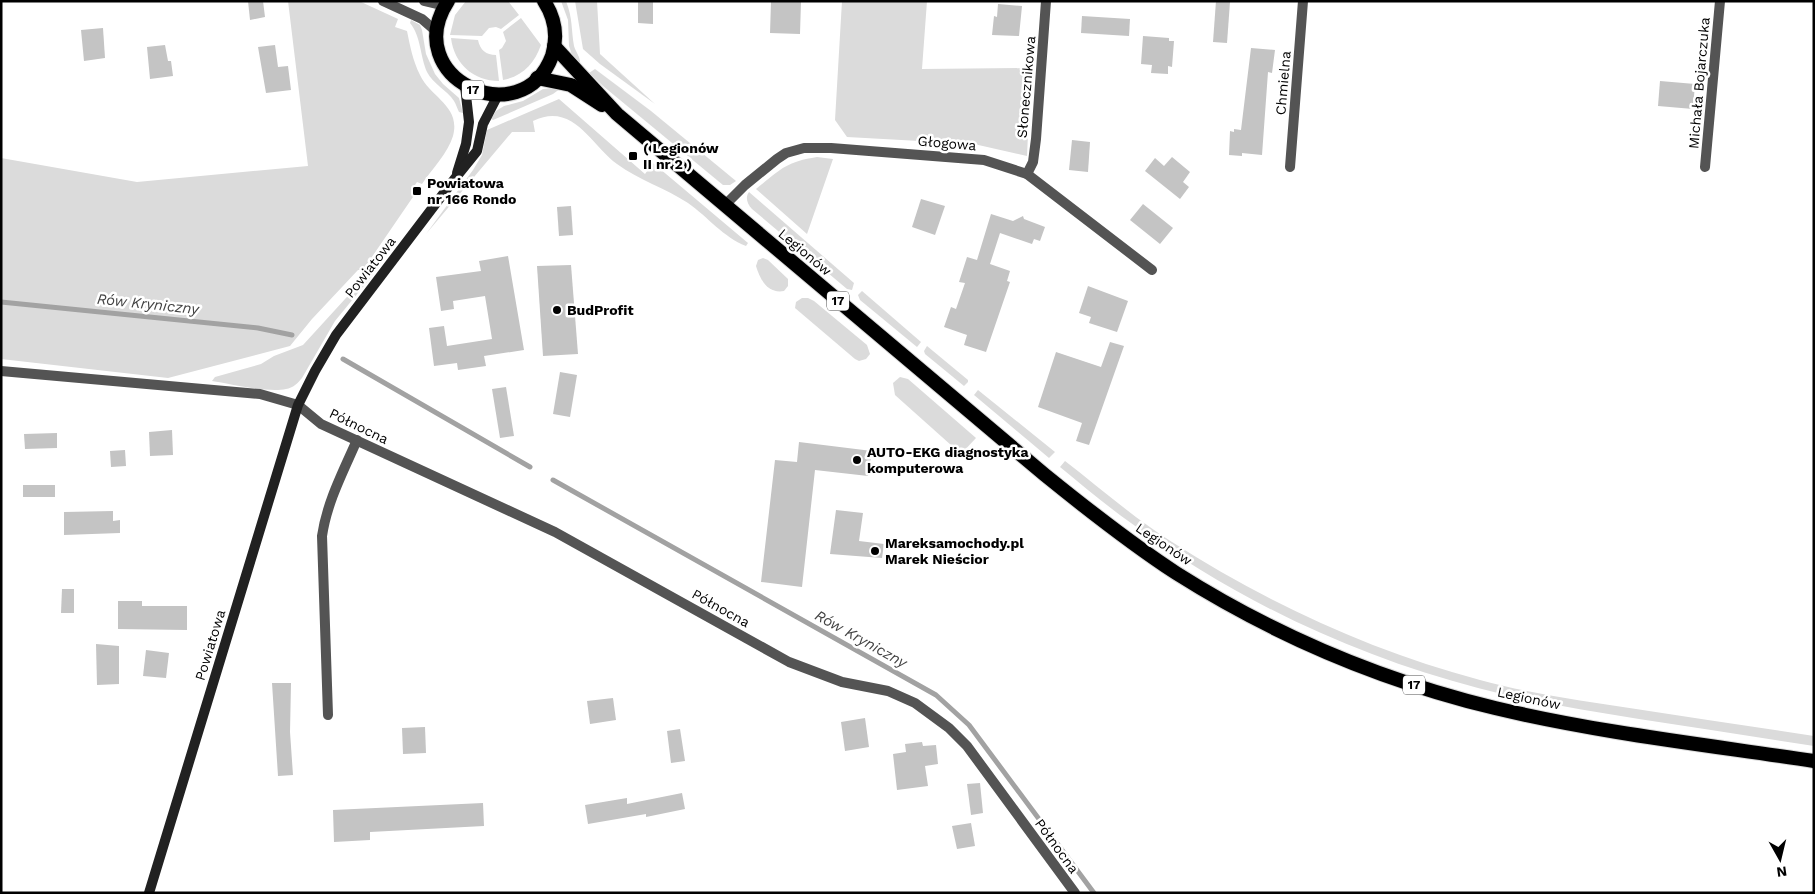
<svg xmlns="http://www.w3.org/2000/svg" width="1815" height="894" font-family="'Work Sans',sans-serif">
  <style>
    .green { fill: #dbdbdb }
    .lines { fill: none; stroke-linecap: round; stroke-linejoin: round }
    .stream { stroke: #a2a2a2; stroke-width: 5 }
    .building { fill: #c4c4c4 }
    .trunk-casing { stroke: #dbdbdb; stroke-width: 16 }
    .service { stroke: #545454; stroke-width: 10 }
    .minor { stroke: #545454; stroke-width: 10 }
    .secondary { stroke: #212121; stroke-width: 10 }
    .trunk { stroke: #000; stroke-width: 14 }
    .poi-dot { fill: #000; stroke: #fff; stroke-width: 2 }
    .labels { text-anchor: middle; stroke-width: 5; stroke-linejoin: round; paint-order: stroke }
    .shield { fill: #fff; stroke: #4c4c4c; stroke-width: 1 }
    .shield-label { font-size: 12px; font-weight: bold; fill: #000 }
    .street-label { font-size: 14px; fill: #000; stroke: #fff }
    .poi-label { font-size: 14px; font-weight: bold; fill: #000; stroke: #fff; text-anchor: start }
    .water-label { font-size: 15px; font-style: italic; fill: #434343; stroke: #fff }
  </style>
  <rect width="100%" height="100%" fill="#fff"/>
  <g class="green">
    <path d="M288 1H359L398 19 395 27 407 31C410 46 413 61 420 75 431 98 461 106 453 136 448 153 432 169 422 184L417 182 411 191 415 194 363 270H358L312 319 290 346 168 378 1 359V158L137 182 308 166Z"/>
    <path d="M466 1H508L519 15 501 29 496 27 489 28 482 36 450 35 455 15Z"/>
    <path d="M561 1H566C573 19 571 29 574 46 576 53 581 57 580 65L572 55 569 46 568 20Z"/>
    <path d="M575 1H597L600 54 655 104 600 64 583 49Z"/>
    <path d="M842 1H927L922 69 1031 68 1027 156 974 144 847 137 835 120Z"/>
    <path d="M521 18 541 45C534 64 523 76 503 80L499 50 502 48 506 41 503 32Z"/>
    <path d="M411 20 420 25 422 30 426 54 435 74 443 84 459 98 463 113 459 112C457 108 456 104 454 101 447 90 433 84 427 72 420 56 421 36 410 23Z"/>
    <path d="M451 38 478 40C480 50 486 55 496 55L499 81C474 81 454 64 451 38Z"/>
    <path d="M595 69 651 111 736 181 730 185H723L603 86 589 73Z"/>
    <path d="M552 88H561L553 94 493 120 491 119 496 111 504 106 523 101 543 89Z"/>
    <path d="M559 99 645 174 653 163 748 243 746 246C723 237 708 217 688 203 665 188 639 180 617 164 591 145 573 101 533 121L535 132H512L426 234 473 170 482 155 487 130Z"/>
    <path d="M817 157 833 159 807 234 756 189C780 170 785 162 817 157Z"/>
    <path d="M749 192 854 283 852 290 847 289 752 209C747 204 745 197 749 192Z"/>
    <path d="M763 258 768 260 788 279V286L784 291C768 294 760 280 756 266L758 260Z"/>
    <path d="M377 264 376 271 335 321 302 378C298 383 293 388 286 389 268 393 231 384 212 381L215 377 261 364 274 356 303 345Z"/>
    <path d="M862 291 921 342 917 347 860 300 858 295Z"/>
    <path d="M802 298H808L814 301 867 345 870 354 866 359 859 361 855 359 795 308 796 302Z"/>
    <path d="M927 346 968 380V382L964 386 925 354 924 351Z"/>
    <path d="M900 377 908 379 976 438 961 454 895 395 893 383Z"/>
    <path d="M978 390 1055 452 1049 458 974 395Z"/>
    <path d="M1065 461C1100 488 1134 518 1172 542 1267 603 1371 651 1480 680 1531 694 1584 701 1636 709 1695 718 1755 727 1814 736V746C1756 737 1697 728 1639 719 1585 710 1531 702 1478 688 1354 656 1234 599 1131 523 1107 506 1083 486 1060 467Z"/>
  </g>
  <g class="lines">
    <g class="stream">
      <path d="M1 302 258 328 292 335"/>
      <path d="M343 359 530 467"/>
      <path d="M553 480 936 695 969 725 1094 893"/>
    </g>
  </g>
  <g class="building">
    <path d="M248 1H263L265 17 250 20Z"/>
    <path d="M638 1H653V24L638 23Z"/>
    <path d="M771 1H801L800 34 770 33Z"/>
    <path d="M1216 1 1230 2 1227 43 1213 42Z"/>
    <path d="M998 4 1022 6 1019 36 992 35 994 16 997 17Z"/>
    <path d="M1082 16 1130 19 1129 36 1081 33Z"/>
    <path d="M103 28 105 58 84 61 81 30Z"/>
    <path d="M1143 36 1169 38V41H1174L1172 67 1168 66V74L1151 73 1152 65 1141 64Z"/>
    <path d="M165 45 168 61H171L173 76 150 79 147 47Z"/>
    <path d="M275 45 278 67 288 66 291 90 266 93 258 47Z"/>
    <path d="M1251 48 1275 50 1272 73 1268 72 1262 155 1242 153V156L1229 155 1230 131 1234 132V129L1241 130Z"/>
    <path d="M1660 81 1695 84 1693 109 1658 106Z"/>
    <path d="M1072 140 1090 142 1088 172 1069 170Z"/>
    <path d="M1172 157 1190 172 1183 182 1189 187 1180 199 1145 171 1155 158 1164 166Z"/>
    <path d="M921 199 945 206 935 235 912 227Z"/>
    <path d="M1143 204 1173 228 1160 244 1130 220Z"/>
    <path d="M571 206 573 235 559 236 557 207Z"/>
    <path d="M991 214 1013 221 1023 216 1024 219 1045 227 1040 241 1034 239 1032 244 1000 233 990 264 1010 271 1007 281 1010 282 986 352 964 345 967 335 944 327 951 307 956 309 965 283 959 282 967 257 977 260Z"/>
    <path d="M508 256 524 350 484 356 486 366 458 370 457 363 434 366 429 328 444 326 447 346 492 339 485 296 453 301 454 309 441 311 436 277 481 271 479 261Z"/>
    <path d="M571 265 578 354 543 356 537 266Z"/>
    <path d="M1088 286 1128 301 1117 332 1089 323 1091 317 1079 313Z"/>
    <path d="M1110 342 1124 346 1089 445 1076 441 1082 423 1038 407 1056 352 1101 367Z"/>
    <path d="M560 372 577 375 570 417 553 414Z"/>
    <path d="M506 387 514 436 500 438 492 389Z"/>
    <path d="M172 430 173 455 150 456 149 432Z"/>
    <path d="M57 433V448L25 449 24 434Z"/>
    <path d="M799 442 872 451 868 476 815 470 802 587 761 582 775 460 797 462Z"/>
    <path d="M125 450 126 466 111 467 110 451Z"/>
    <rect x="23" y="485" width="32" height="12"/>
    <path d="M836 510 863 513 859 541 884 544 882 558 830 554Z"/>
    <path d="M113 511V521L120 520V533L64 535V512Z"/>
    <path d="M62 589H74V613H61Z"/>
    <path d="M118 601H142V606H187V630L118 629Z"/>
    <path d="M96 644 119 646V684L97 685Z"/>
    <path d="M146 650 169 653 166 678 143 676Z"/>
    <path d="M272 683H291L290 732 293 775 278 776Z"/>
    <path d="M613 698 616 720 590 724 587 701Z"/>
    <path d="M865 718 869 747 845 751 841 722Z"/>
    <path d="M425 727 426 753 403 754 402 728Z"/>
    <path d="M680 729 685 761 671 763 667 731Z"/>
    <path d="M922 742 923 746 936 745 938 764 925 766 928 786 897 790 893 754 906 752 905 744Z"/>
    <path d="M980 783 983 813 971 815 967 784Z"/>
    <path d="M682 793 685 809 646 817V814L588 824 585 805 627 798V804Z"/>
    <path d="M483 803 484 826 370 832V840L334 842 333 810Z"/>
    <path d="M971 823 975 846 957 849 952 826Z"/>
  </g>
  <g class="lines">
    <g class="trunk-casing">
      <g id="trunk">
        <path d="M448 1C398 78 522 136 552 56 558 37 555 18 544 1"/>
        <path d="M554 46 617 114 1045 475C1087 509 1130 543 1176 573 1274 635 1383 681 1495 708 1600 733 1708 745 1814 761"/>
        <path d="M537 78 571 85 602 105"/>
      </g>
    </g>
    <g class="service">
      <path d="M1705 167 1720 1"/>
      <path d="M328 715 322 536C327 502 343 472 357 440"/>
    </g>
    <g class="minor">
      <path d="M383 1 422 19 437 32"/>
      <path d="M424 1 445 6"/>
      <path d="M1290 167 1303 1"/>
      <path d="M1027 174 1033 162 1036 139 1046 1"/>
      <path d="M725 205 745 185 777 159 786 153 804 148H831L984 160 1027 174 1152 270"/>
      <path d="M1 371 260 394 298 405 321 424 555 532 789 662 842 682 888 691 915 703 949 728 967 746 1075 893"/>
    </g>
    <g class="secondary">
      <path d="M457 173 466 144 469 122 465 86"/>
      <path d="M149 893 298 405 315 371 336 335 456 177 477 151 483 124 498 95"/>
    </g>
    <use href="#trunk" class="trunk"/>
  </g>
  <g class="poi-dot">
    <rect x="628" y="151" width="10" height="10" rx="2.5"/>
    <rect x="412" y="186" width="10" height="10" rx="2.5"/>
    <circle cx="557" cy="310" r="5"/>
    <circle cx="857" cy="460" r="5"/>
    <circle cx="875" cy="551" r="5"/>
  </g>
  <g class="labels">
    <g class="shield">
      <rect x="462" y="80.5" width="22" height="19" rx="4"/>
      <rect x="827" y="291.5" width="22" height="19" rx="4"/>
      <rect x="1403" y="675.5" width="22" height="19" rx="4"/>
    </g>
    <g class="shield-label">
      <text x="473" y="94">17</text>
      <text x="838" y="305">17</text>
      <text x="1414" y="689">17</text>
    </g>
    <g class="street-label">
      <text transform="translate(1283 83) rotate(-85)" y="5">Chmielna</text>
      <text transform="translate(1699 83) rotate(-85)" y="5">Michała Bojarczuka</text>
      <text transform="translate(1026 87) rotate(-85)" y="5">Słonecznikowa</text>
      <text transform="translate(947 143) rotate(5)" y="5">Głogowa</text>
      <text transform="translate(805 252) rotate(40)" y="5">Legionów</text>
      <text transform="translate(370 267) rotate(-52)" y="5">Powiatowa</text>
      <text transform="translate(359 426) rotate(26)" y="5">Północna</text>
      <text transform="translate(1164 544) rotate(34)" y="5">Legionów</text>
      <text transform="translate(721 608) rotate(29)" y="5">Północna</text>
      <text transform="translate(210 645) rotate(-73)" y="5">Powiatowa</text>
      <text transform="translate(1529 698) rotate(12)" y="5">Legionów</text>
      <text transform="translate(1057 846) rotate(54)" y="5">Północna</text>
    </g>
    <g class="poi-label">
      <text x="643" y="153">( Legionów<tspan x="643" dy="16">II nr 2 )</tspan></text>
      <text x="427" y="188">Powiatowa<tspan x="427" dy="16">nr 166 Rondo</tspan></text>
      <text x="567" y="315">BudProfit</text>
      <text x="867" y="457">AUTO-EKG diagnostyka<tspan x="867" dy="16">komputerowa</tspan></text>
      <text x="885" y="548">Mareksamochody.pl<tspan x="885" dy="16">Marek Nieścior</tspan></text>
    </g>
    <g class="water-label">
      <text transform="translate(148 304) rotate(6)" y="5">Rów Kryniczny</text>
      <text transform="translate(861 639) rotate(29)" y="5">Rów Kryniczny</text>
    </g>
  </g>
  <rect width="1815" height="894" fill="none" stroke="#000000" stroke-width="5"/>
  <g transform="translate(1780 859) rotate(172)" stroke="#ffffff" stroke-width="4" paint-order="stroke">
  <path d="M0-4L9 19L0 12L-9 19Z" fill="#000000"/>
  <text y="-8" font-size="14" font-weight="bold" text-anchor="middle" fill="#000000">N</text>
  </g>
</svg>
